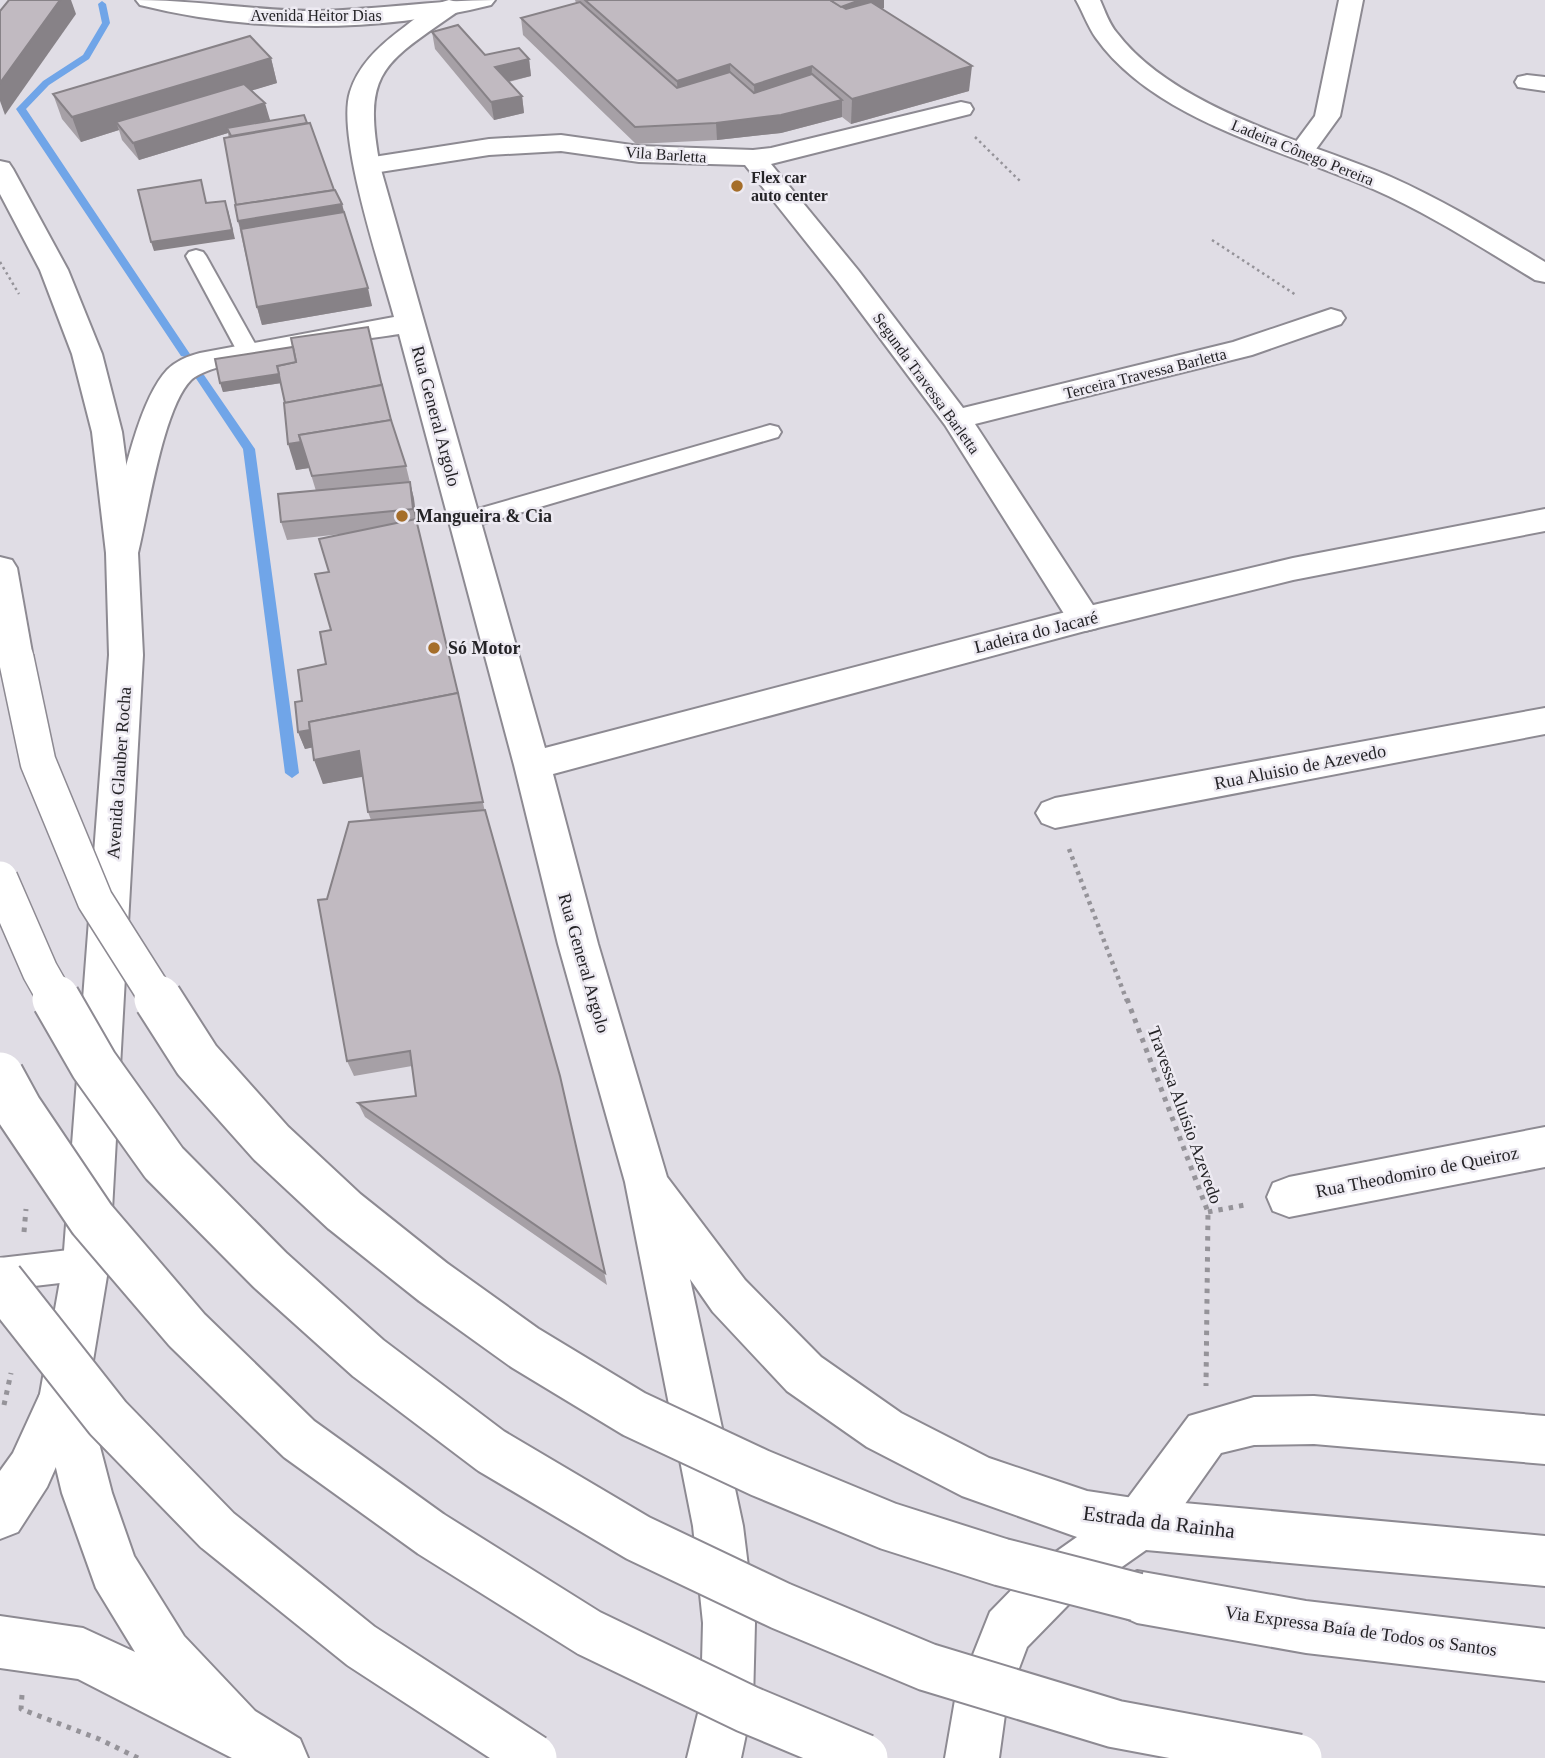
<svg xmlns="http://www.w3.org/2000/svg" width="1545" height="1758" font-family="Georgia,serif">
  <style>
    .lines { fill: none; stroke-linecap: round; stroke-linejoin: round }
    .stream { fill: #70a5e8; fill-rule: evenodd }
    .service-casing { stroke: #8d8a92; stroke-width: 4 }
    .minor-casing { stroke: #8d8a92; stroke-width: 4 }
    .tertiary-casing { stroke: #8d8a92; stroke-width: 4 }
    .secondary-casing { stroke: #8d8a92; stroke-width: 4 }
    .primary-casing { stroke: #8d8a92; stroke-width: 4 }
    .path-far2 { stroke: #959399; stroke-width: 2.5; stroke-dasharray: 2.5 3.5; stroke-linecap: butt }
    .path-far1 { stroke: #959399; stroke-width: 4.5; stroke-dasharray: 3.5 4.5; stroke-linecap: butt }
    .path { stroke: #959399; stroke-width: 5; stroke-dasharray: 4.5 6; stroke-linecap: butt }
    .service { fill: #fff; fill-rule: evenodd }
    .minor { fill: #fff; fill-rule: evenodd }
    .tertiary { fill: #fff; fill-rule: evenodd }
    .secondary { fill: #fff; fill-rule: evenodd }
    .primary { fill: #fff; fill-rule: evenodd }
    .primary-bridge-far1-casing { stroke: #8d8a92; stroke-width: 38; stroke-linecap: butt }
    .primary-bridge-casing { stroke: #8d8a92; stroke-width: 51; stroke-linecap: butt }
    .trunk-bridge-far1-casing { stroke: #8d8a92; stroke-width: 38; stroke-linecap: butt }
    .trunk-bridge-casing { stroke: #8d8a92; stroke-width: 51; stroke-linecap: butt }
    .primary-bridge-far1 { stroke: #fff; stroke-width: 35 }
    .primary-bridge { stroke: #fff; stroke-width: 47 }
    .trunk-bridge-far1 { stroke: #fff; stroke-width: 35 }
    .trunk-bridge { stroke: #fff; stroke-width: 47 }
    .wall { fill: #a6a0a6 }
    .shaded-wall { fill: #878287 }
    .building { fill: #c1bac1; stroke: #878287; stroke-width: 2 }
    .poi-dot { fill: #a56e2a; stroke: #edeaf2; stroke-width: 2.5 }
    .labels { text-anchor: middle; stroke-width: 5; stroke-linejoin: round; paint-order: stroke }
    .far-street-label { font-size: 16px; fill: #252427; stroke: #edeaf2 }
    .far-poi-label { font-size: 16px; font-weight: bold; fill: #252427; stroke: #edeaf2; text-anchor: start }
    .street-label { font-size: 18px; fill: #252427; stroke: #edeaf2 }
    .poi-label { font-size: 18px; font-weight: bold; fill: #252427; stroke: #edeaf2; text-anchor: start }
    .near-street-label { font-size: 21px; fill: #252427; stroke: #edeaf2 }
  </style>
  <rect width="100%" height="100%" fill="#e0dde5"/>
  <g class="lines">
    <g class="stream">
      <path d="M102 1 106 4 110 23 89 59 49 85 26 109 190 354 185 357 181 356 16 109 43 81 83 55 102 23 98 4Z"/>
      <path d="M200 374 204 375 255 449 299 773 292 778 285 773 243 449 195 377Z"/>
    </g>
    <g class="service-casing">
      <g id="service">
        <path d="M196 250 203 252 206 256 259 351 256 356H240L237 351 186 256 189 252Z"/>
        <path d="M770 425 778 427 781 432 778 437 465 529 457 527 453 521 457 515Z"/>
        <path d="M86 1248 98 1253 102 1264 98 1275 86 1280 0 1290V1258Z"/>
      </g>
    </g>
    <g class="minor-casing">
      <g id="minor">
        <path d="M1339 0H1363L1340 116 1311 156 1302 159 1293 156 1289 151 1315 116Z"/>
        <path d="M1527 75 1545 77V91L1518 87 1515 82 1518 77Z"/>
        <path d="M961 102 970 104 973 109 970 114 771 164 858 270 963 408 1233 342 1331 309 1341 312 1345 318 1341 324 1252 355 975 424 1102 619 1097 628 1085 631 1073 628 945 425 838 282 745 165 639 162 561 151 489 155 367 174 358 172 354 166 358 160 367 158 489 139 561 135 639 146 753 150 771 148Z"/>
        <path d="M1545 708V734L1055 828 1042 823 1036 813 1042 803 1055 798Z"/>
        <path d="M1545 1127V1167L1289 1217 1273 1211 1267 1197 1273 1183 1289 1177Z"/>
        <path d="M1314 1396 1545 1416V1464L1314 1444 1254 1445 1221 1453 1158 1542 1140 1549 1122 1542 1115 1524 1122 1506 1189 1416 1254 1397Z"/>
      </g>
    </g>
    <g class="tertiary-casing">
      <g id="tertiary">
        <path d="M449 0 457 2 461 7 457 12C383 64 362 71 380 166L545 748 1085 607 1293 558 1545 509V531L1293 580 1085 631 553 774 598 944 667 1177 745 1280 821 1357 901 1413 989 1458 1087 1491 1140 1499 1545 1536V1586L1146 1550 1069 1604 1027 1647 1007 1700 999 1758H945L955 1700 990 1612 1033 1568 1077 1537 962 1496 867 1447 787 1391 713 1312 690 1279 743 1526 755 1623 753 1701 741 1758H687L701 1701 703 1623 693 1526 625 1182 558 944 514 765 399 334C360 340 214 358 191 380 163 408 148 512 138 553L134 561 122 564 110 561 106 553C117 506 135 404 167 370 176 361 188 356 200 353L394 317C381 269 336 136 350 92 358 66 378 47 399 31 414 20 431 4 449 0Z"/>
        <path d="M1076 0H1100C1105 11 1109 24 1117 33 1175 109 1306 141 1391 177 1445 201 1495 232 1545 262V282L1535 280C1482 248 1430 214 1373 189 1284 150 1155 121 1096 38 1088 27 1083 12 1076 0Z"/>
        <path d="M63 1373 80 1380 87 1397 112 1493 134 1556 184 1636 255 1711 300 1739 308 1758H232L78 1679 0 1668V1616L83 1628 135 1652 96 1588 62 1493 39 1397 46 1380Z"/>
      </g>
    </g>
    <g class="secondary-casing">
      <path id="secondary" d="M0 161 9 163 13 169 68 270 102 354 122 432 138 553 143 655 109 1264 87 1397 47 1487 18 1532 0 1539V1471L13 1453 40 1394 63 1264 109 655 106 553 92 432 72 354 40 270 0 194Z"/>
    </g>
    <g class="primary-casing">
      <g id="primary">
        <path d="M136 0C197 0 257 11 318 11 377 10 435 0 495 0L491 5C379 33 252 33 140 5Z"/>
        <path d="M0 557 12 560 17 568 33 658 28 667 16 671 4 667 0 660Z"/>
        <path d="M1137 1571 1306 1601 1545 1629V1681L1306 1653 1137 1623 1119 1615 1111 1597 1119 1579Z"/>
      </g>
    </g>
    <g class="path-far2">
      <path d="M975 137 1022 183"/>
      <path d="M1212 240 1296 295"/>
      <path d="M0 262 19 294"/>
    </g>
    <path class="path-far1" d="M1069 849 1127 1001"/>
    <g class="path">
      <path d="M1127 999 1208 1212 1206 1386"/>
      <path d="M1208 1212 1245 1205"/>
      <path d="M24 1232 26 1209"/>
      <path d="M4 1405 11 1373"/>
      <path d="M22 1695 21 1709 99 1739 138 1758"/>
    </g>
    <use href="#service" class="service"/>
    <use href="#minor" class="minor"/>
    <use href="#tertiary" class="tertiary"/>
    <use href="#secondary" class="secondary"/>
    <use href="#primary" class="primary"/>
    <g class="primary-bridge-far1-casing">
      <path id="primary-bridge-far1" d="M16 658 38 762 95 900 159 1001"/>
    </g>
    <g class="primary-bridge-casing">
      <g id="primary-bridge">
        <path d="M158 999 197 1060 271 1143 344 1211 433 1282 525 1348 634 1414 760 1473 888 1526 1001 1562 1137 1597"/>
        <path d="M0 1281 108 1418 217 1530 361 1646 533 1758"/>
      </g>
    </g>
    <g class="trunk-bridge-far1-casing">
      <path id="trunk-bridge-far1" d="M0 879 40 971 57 1001"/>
    </g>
    <g class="trunk-bridge-casing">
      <g id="trunk-bridge">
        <path d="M56 999 94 1065 164 1163 270 1270 368 1358 491 1451 638 1538 781 1606 927 1667 1115 1724 1298 1758"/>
        <path d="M0 1076 18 1109 92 1219 187 1330 299 1439 431 1534 589 1633 747 1709 864 1758"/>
      </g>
    </g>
    <use href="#primary-bridge-far1" class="primary-bridge-far1"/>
    <use href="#primary-bridge" class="primary-bridge"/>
    <use href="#trunk-bridge-far1" class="trunk-bridge-far1"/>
    <use href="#trunk-bridge" class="trunk-bridge"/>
  </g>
  <g class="wall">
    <path d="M575 0H884V8L882 9 969 91 851 124 842 117 781 133 717 140 636 144 523 35 521 18 576 3Z"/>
    <path d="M432 32 485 55 529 59 531 76 509 82 522 96 524 113 494 120 435 49Z"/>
    <path d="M271 58 277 83 252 90 270 120 307 123 334 190 342 204 372 306 262 325 257 307 238 221 228 133 139 160 122 140 119 130 81 142 62 119 53 94Z"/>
    <path d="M215 359 391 420 406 466 414 499 416 519 485 812 560 1076 607 1285 365 1117 358 1103 416 1096 412 1066 354 1076 347 1061 327 899 371 820 368 812 363 776 323 784 312 747 305 749 298 732 302 701 326 664 331 630 329 572 341 534 287 540 281 522 316 491 309 468 296 470 281 383 223 392Z"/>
  </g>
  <g class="shaded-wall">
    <path d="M60 0H71L76 14 5 115 0 101V83Z"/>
    <path d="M860 0H884V8L839 24 840 7Z"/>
    <path d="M271 58 277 83 122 130 116 122 119 130 81 142 72 117Z"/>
    <path d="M529 59 531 76 498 84 495 67Z"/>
    <path d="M730 64 731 89 678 106 677 81Z"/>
    <path d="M812 66 811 92 755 110 754 85Z"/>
    <path d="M972 66 969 91 851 124 852 99Z"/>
    <path d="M522 96 524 113 494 120 491 102Z"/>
    <path d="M842 100V117L781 133 717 140 716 123Z"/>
    <path d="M265 103 270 120 227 128 228 133 139 160 133 143Z"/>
    <path d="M342 204 348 230 246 246 238 221Z"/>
    <path d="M228 210 235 239 154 251 151 242Z"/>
    <path d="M368 288 372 306 262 325 257 307Z"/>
    <path d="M298 371 301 380 223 392 220 383Z"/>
    <path d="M301 442 309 468 296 470 288 444Z"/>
    <path d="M410 482 414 499 417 527 413 509Z"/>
    <path d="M458 693 488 826 464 717 305 749 298 732Z"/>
    <path d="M359 751 367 776 323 784 314 760Z"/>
  </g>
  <g class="building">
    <path d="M9 0H60L0 83V11Z"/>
    <path d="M585 0H830L846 9 871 2 972 66 852 99 812 66 754 85 730 64 677 81Z"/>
    <path d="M830 0H860L841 7Z"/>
    <path d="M580 2 677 88 730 72 754 93 812 74 842 100 781 115 716 123 635 127 521 18Z"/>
    <path d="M458 25 485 55 519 48 529 59 495 67 522 96 491 102 432 32Z"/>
    <path d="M250 36 271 58 72 117 53 94Z"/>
    <path d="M244 84 265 103 133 143 116 122Z"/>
    <path d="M304 115 307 123 231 136 227 128Z"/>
    <path d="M310 123 334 190 236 205 224 138Z"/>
    <path d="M201 180 206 203 225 201 232 230 151 242 138 190Z"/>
    <path d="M335 190 342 204 238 221 235 205Z"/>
    <path d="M344 212 368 288 257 307 241 229Z"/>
    <path d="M368 327 382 386V385L285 403 277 366 296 362 291 338Z"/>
    <path d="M293 347 296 362 277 366 279 374 220 383 215 359Z"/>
    <path d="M382 385 391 420 299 435 301 442 288 444 284 403Z"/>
    <path d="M391 420 406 466 312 476 299 435Z"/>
    <path d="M410 482 413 509 281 522 278 494Z"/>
    <path d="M416 519 458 693 309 722 310 730 298 732 295 702 302 701 298 670 326 664 320 632 331 630 315 574 329 572 319 539Z"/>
    <path d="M458 693 483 802 368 812 359 751 314 760 309 722Z"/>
    <path d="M485 810 560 1076 605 1273 358 1103 416 1096 410 1051 347 1061 318 900 327 899 349 822Z"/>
  </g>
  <g class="poi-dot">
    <circle cx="737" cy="186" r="7"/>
    <circle cx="402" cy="516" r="7"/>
    <circle cx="434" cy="648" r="7"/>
  </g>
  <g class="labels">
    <g class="far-street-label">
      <text x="316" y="21">Avenida Heitor Dias</text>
      <text transform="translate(1303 152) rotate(22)" y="6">Ladeira Cônego Pereira</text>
      <text transform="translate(666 154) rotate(4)" y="6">Vila Barletta</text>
      <text transform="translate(1145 373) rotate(-14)" y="6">Terceira Travessa Barletta</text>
      <text transform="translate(927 383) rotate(54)" y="6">Segunda Travessa Barletta</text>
    </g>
    <g class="far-poi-label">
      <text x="751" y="183">Flex car<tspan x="751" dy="18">auto center</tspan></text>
    </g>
    <g class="street-label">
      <text transform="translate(436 416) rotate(75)" y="6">Rua General Argolo</text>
      <text transform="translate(1036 632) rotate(-14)" y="6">Ladeira do Jacaré</text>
      <text transform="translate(1300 767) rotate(-11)" y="6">Rua Aluisio de Azevedo</text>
      <text transform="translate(119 773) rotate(-86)" y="6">Avenida Glauber Rocha</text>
      <text transform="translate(584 963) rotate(74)" y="6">Rua General Argolo</text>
      <text transform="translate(1185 1115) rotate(70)" y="6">Travessa Aluísio Azevedo</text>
      <text transform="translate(1417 1172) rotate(-11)" y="6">Rua Theodomiro de Queiroz</text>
      <text transform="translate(1361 1631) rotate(8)" y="6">Via Expressa Baía de Todos os Santos</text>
    </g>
    <g class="poi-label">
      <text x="416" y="522">Mangueira &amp; Cia</text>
      <text x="448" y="654">Só Motor</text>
    </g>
    <g class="near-street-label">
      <text transform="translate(1159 1522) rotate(7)" y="7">Estrada da Rainha</text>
    </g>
  </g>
</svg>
